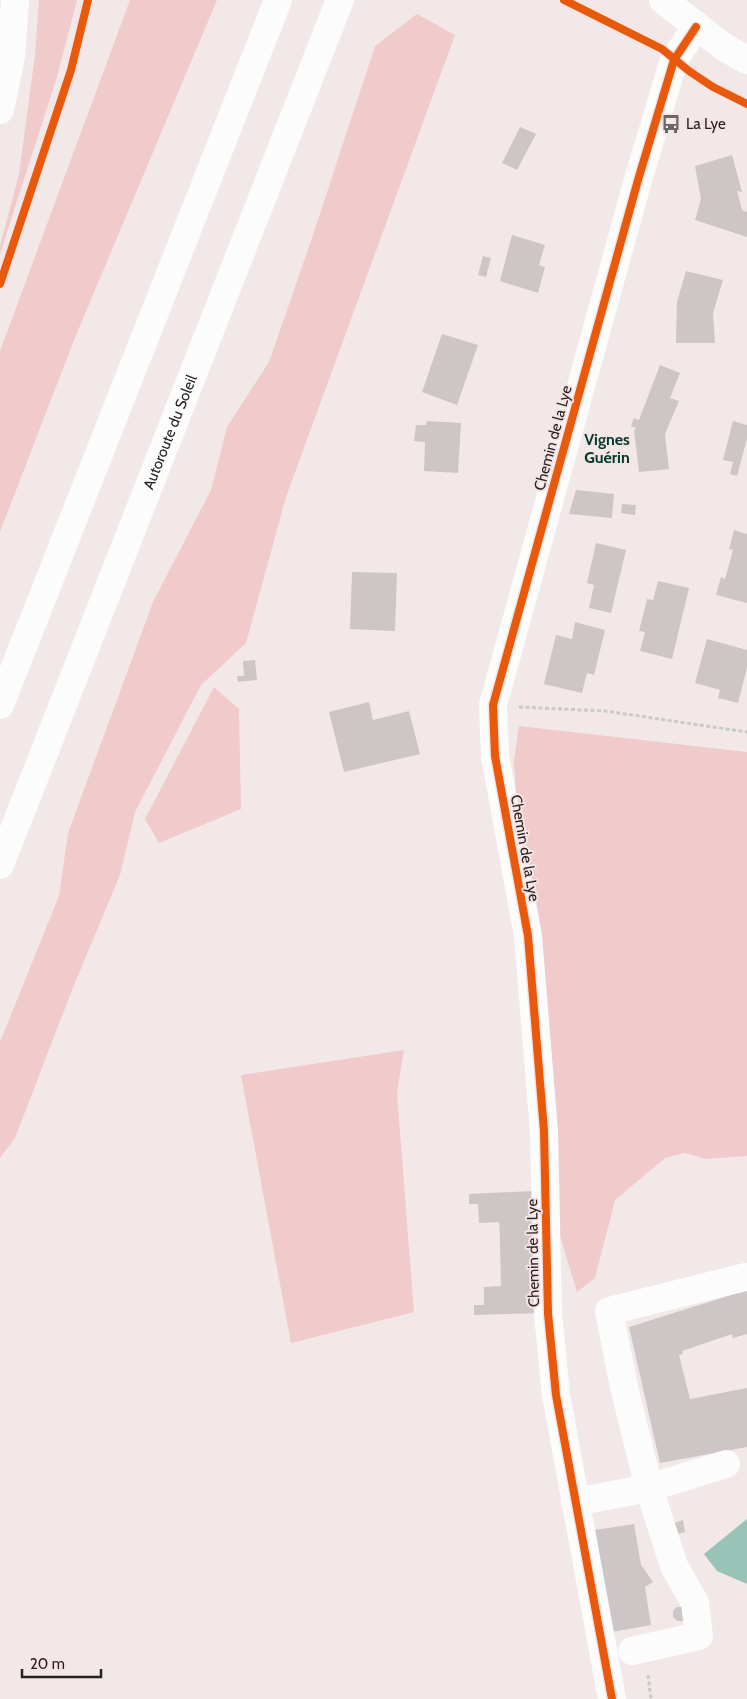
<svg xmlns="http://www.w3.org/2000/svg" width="747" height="1699" font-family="Cabin,sans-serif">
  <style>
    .green { fill: #f1cacc }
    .water { fill: #97c4b6 }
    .building { fill: #cec6c6 }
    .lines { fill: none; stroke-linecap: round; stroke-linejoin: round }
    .path { stroke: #ccc9c9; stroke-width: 3; stroke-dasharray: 4 2.5; stroke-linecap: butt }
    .minor { stroke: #fdfcfc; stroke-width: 28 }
    .highway { stroke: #fdfcfc; stroke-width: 28 }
    .cycleway-casing { stroke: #f6e4e4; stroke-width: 11 }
    .cycleway { stroke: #e8590c; stroke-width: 8 }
    .labels { text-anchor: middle; stroke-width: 4; stroke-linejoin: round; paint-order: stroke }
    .poi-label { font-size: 15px; fill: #272020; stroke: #f6e4e4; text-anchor: start }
    .street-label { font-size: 15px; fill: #272020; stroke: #f6e4e4 }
    .neighbourhood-label { font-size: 16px; font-weight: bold; fill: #003b2f; stroke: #f6e4e4 }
  </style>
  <rect width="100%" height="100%" fill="#f2e8e8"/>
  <g class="green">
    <path d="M39 0H77L57 77 0 254V246L19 174 35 55Z"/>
    <path d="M130 0H217L74 340 0 532V351Z"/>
    <path d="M417 14 455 35 286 497 246 643 201 685 135 812 120 875 72 990 15 1138 0 1158V1042L59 896 68 833 153 602 211 490 227 427 269 362 312 238 375 46Z"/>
    <path d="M214 687 239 709 241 809 159 843 145 819Z"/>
    <path d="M519 726 747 752V1156L705 1159 685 1153 665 1158 615 1200 595 1278 577 1292 560 1236 550 1065 517 814 514 761Z"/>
    <path d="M404 1050 397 1093 414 1312 291 1343 241 1075Z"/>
  </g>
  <path class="water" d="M747 1519V1584L717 1571 704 1554Z"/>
  <g class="building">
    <path d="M520 127 536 134 517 170 502 163Z"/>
    <path d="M732 155 742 192 737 191 742 210 747 212V237L695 220 701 199 695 166Z"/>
    <path d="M512 235 545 245 539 265 545 267 538 293 500 281Z"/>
    <path d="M483 256 491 258 486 277 478 275Z"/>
    <path d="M686 271 723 280 713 313 715 343H676L677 302Z"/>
    <path d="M442 334 478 345 457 405 422 392Z"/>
    <path d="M660 365 680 373 670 398 679 401 665 434 669 469 639 472 634 431 636 428 631 426 634 418 639 420Z"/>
    <path d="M427 421 461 423 458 473 424 471 425 442 414 441 416 425H426Z"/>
    <path d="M733 421 747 425V439L737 476 730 474 733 462 723 460Z"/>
    <path d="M576 490 614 494 612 518 569 514Z"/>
    <path d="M622 504 636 505 635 515 621 513Z"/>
    <path d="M734 530 747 534V603L716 595 721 577 725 579 733 550 729 549Z"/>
    <path d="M596 543 626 550 611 613 589 608 594 585 587 583Z"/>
    <path d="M352 572 397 573 395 631 350 629Z"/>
    <path d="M658 581 689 588 672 659 640 651 645 632 639 631 647 599 653 600Z"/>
    <path d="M575 622 605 630 594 675 587 673 582 693 544 684 556 635 572 639Z"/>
    <path d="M707 639 747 650V668L738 703 718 698 720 690 695 683Z"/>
    <path d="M255 660 257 680 238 682 237 676H244L243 661Z"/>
    <path d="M369 702 373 720 409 711 420 754 344 772 329 712Z"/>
    <path d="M533 1191 542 1313 474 1315V1305H484V1287L501 1286 500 1241 499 1222 479 1223 478 1204H469V1194Z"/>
    <path d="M747 1290V1334L733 1338 732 1334 682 1351 683 1354 679 1355 690 1399 747 1388V1447L660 1463 629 1327Z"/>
    <path d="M683 1520 685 1532 677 1534 674 1523Z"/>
    <path d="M634 1524 641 1565 653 1582 645 1587 651 1625 612 1632 595 1530Z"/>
    <path d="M677 1607H683L685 1619 683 1621H677L673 1617V1611Z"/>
  </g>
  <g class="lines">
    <g class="path">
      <path d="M519 707 605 711 747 732"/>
      <path d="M648 1675 651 1699"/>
    </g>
    <g class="minor">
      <path d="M663 0 724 47 747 60"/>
      <path d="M0 110 11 56 15 0"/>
      <path d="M726 1464 649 1488 624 1387 609 1311 745 1277"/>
      <path d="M575 1502 649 1488 674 1566 695 1603 699 1636 632 1651"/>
      <path d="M612 1699 556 1395 548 1314 544 1131 528 936 495 756 493 705 638 180 674 60 696 27"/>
    </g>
    <g class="highway">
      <path d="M0 705 278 0"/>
      <path id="s1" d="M0 865 340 0"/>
    </g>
    <g class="cycleway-casing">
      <g id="cycleway">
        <path d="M564 0 662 49 689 71 713 87 747 104"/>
        <path d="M0 284 71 70 88 0"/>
        <path d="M612 1699 556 1395 548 1314 544 1131 528 936 495 756 493 705 638 180 674 60 696 27"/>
      </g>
    </g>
    <use href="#cycleway" class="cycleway"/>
  </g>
  <defs>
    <g id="bus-bare" transform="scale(1.5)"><path d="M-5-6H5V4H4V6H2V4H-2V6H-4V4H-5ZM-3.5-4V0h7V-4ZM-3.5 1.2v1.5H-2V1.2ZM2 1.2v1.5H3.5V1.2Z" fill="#6e6666" stroke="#f6e4e4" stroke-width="2.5" paint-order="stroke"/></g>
  </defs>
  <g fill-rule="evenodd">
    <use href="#bus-bare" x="671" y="124"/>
  </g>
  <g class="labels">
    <g class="poi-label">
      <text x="686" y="129">La Lye</text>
    </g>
    <g class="street-label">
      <text dy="5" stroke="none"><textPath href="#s1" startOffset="465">Autoroute du Soleil</textPath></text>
      <text transform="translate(553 438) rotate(-75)" y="5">Chemin de la Lye</text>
      <text transform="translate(525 848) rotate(80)" y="5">Chemin de la Lye</text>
      <text transform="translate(533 1253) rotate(-91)" y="5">Chemin de la Lye</text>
    </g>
    <g class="neighbourhood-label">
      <text x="607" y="445">Vignes<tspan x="607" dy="18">Guérin</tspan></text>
    </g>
  </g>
  <path d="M22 1669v8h79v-8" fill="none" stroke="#272020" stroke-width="2.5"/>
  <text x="30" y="1669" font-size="15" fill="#272020" stroke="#f6e4e4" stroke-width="4" paint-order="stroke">20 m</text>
</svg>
